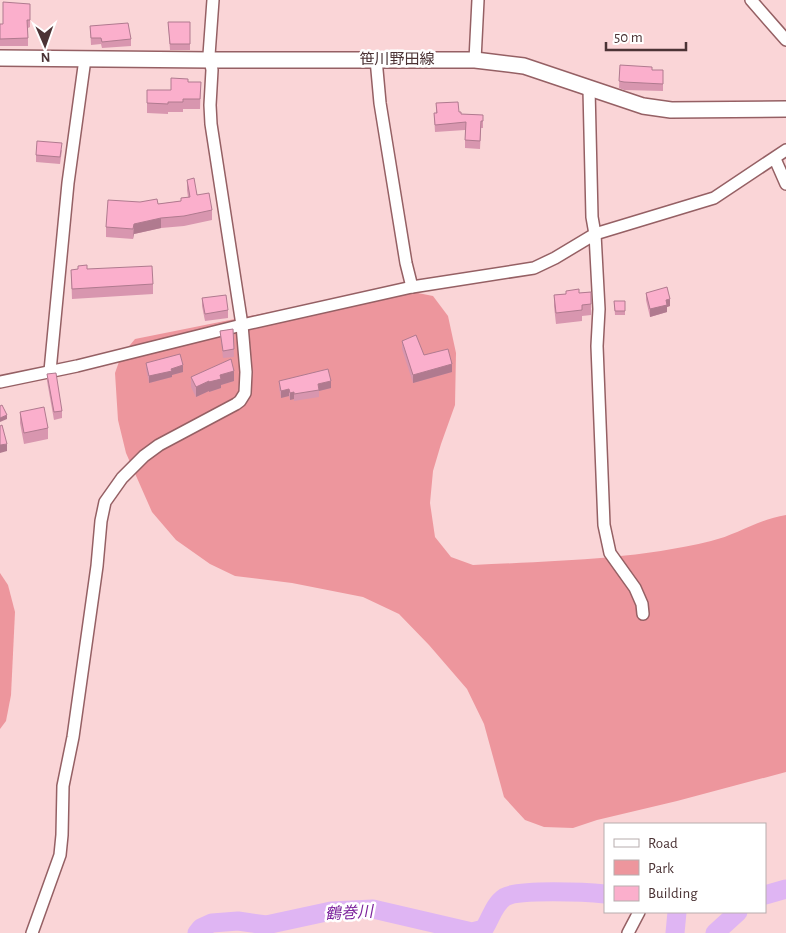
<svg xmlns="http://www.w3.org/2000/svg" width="786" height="933" font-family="'Alegreya Sans','Noto Sans JP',sans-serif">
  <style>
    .green { fill: #ed969d }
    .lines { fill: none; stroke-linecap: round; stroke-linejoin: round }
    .river { stroke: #dfb5f3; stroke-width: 19 }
    .minor-casing { stroke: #956064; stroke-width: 14 }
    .tertiary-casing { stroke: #956064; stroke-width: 18 }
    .minor { stroke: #fff; stroke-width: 11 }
    .tertiary { stroke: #fff; stroke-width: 15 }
    .wall { fill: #d896af }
    .shaded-wall { fill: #b07a8f }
    .building { fill: #fbafcc; stroke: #b07a8f }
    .labels { text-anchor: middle; stroke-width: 5; stroke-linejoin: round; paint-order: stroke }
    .street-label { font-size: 15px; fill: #4b3335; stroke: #fff }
    .water-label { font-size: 16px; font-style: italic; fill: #7d259d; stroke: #fff }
  </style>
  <rect width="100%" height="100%" fill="#fad5d7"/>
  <g class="green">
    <path d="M403 290 433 296 448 316 456 353 455 405 441 444 433 471 430 503 435 537 451 557 473 565C553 561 633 560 711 541 737 535 759 519 786 515V772L677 801 597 820 573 828 544 827 525 820 504 797 484 724 467 689 429 645 399 614 363 597 292 583 235 576 210 564 176 540 152 512 126 453 118 420 115 373 121 356 135 339 355 295Z"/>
    <path d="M0 573 8 585 15 612 11 695 6 721 0 729Z"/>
  </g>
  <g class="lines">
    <g class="river">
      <path d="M765 895 786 889"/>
      <path d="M197 933 201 928 212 923 238 921 266 925 331 911 373 909 472 932 484 929C491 918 494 904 505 897 518 889 587 892 605 894"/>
      <path d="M675 933 677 912"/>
      <path d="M715 933 738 912"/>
    </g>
    <g class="minor-casing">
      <g id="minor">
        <path d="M751 0 786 40"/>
        <path d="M376 59 380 103 406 263 412 287"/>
        <path d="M475 60 478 0"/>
        <path d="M589 89 592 217 595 234 599 309 597 346 604 525 610 553 635 588 642 604 643 614"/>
        <path d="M775 159 786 184"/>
        <path d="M50 371 68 183 85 59"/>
        <path d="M0 382 77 366 242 325 412 287 534 268 555 258 595 234 714 198 786 150"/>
        <path d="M32 933 60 855 62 835 63 786 73 737 97 566 101 521 105 502 122 478 144 456 159 445 236 404 240 401 245 393 246 372 242 325 211 124 210 105 212 70 209 55 213 0"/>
        <path d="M628 933 639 912"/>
      </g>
    </g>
    <g class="tertiary-casing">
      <path id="tertiary" d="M0 58 211 60H475L524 66 643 106 671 110 786 109"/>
    </g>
    <use href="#minor" class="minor"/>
    <use href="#tertiary" class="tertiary"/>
  </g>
  <g class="wall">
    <path d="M30 4V27L28 28V46H0V24H3Z"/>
    <path d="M168 22H190V50H170Z"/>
    <path d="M90 26 131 39V46L102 48 101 44 91 45Z"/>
    <path d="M620 65 652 70H663V91L624 90 619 88Z"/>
    <path d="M188 82H201L200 109H183V112H168V114L147 113V90H171Z"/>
    <path d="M436 103 461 114 483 115V128H481L480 149 465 148V130L435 132 434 113H436Z"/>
    <path d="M62 150 60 164 36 162V155Z"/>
    <path d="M187 180 197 195 212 210V220L184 226 161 228 134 234 133 239 106 237V227L158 204 181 201V198L188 197 187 190Z"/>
    <path d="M87 269 153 284V294L72 299 71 270Z"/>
    <path d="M591 292V315L582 316V321L556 324 554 306V295Z"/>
    <path d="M646 293 670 306 667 307V312L650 317 646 300Z"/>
    <path d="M202 298 228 310V318L205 321 202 306Z"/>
    <path d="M614 301H625V315H615Z"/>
    <path d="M233 329 234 357 223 358 220 331Z"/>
    <path d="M402 341 424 355 452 372 413 383 402 349Z"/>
    <path d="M146 363 183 372 172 375V377L149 383 146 369Z"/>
    <path d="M47 374 62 411V418L54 420 47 381Z"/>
    <path d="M191 377 234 381 221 385V388L209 392V391L196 397 191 387Z"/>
    <path d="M279 381 331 388 319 391V397L294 401V399L290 400 289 396 281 398 279 388Z"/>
    <path d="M20 412 48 428V439L24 444 20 423Z"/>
  </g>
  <g class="shaded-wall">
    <path d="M161 218V228L134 234 133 239 134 224Z"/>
    <path d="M670 299V306L667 307V312L650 317V309L666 300Z"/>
    <path d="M452 364V372L413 383V375Z"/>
    <path d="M183 365V372L172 375V377L149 383V376Z"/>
    <path d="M234 371V381L221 385V388L209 392V382L220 375Z"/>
    <path d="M209 381V391L196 397V387Z"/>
    <path d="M331 381V388L319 391 318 384Z"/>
    <path d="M289 389V396L281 398V391Z"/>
    <path d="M294 392V399L290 400V393Z"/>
    <path d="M7 415V419L0 422V418Z"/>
    <path d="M7 444V451L0 453V445Z"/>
  </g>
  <g class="building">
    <path d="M3 2 30 4V20H27L28 38 0 39V24H3Z"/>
    <path d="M168 22H190V44H170Z"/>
    <path d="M128 23 131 39 102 42 101 38H91L90 26Z"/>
    <path d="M620 65 652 67V70H663V84L624 82 619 81Z"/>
    <path d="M171 78 188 79V82H201L200 99H183V102H168V104L147 103V90H171Z"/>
    <path d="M458 102 459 112H461V114L483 115V121H481L480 141 465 140 466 122 435 125 434 113H437L436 103Z"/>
    <path d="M37 141 62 143 60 157 36 155Z"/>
    <path d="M194 178 197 195 209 193 212 210 184 216 161 218 134 224 133 229 106 227 108 200 140 202 157 199 158 204 181 201V198L190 197 187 180Z"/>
    <path d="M87 265V269L152 266 153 284 72 289 71 270 78 269V266Z"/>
    <path d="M667 287 670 299 666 300 667 305 650 309 646 293Z"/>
    <path d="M579 289V293L591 292V304L582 305V310L556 313 554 295 566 294V291Z"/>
    <path d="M226 295 228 310 205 314 202 298Z"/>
    <path d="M614 301H625V311H615Z"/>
    <path d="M233 329 234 349 223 351 220 331Z"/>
    <path d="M416 335 424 355 448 349 452 364 413 375 402 341Z"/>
    <path d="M180 354 183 365 171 369 172 371 149 376 146 363Z"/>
    <path d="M231 359 234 371 220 375 221 379 209 382V381L196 387 191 377Z"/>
    <path d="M328 369 331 381 318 384 319 390 294 394V392L290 393 289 389 281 391 279 381Z"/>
    <path d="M56 373 62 411 54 412 47 374Z"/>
    <path d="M2 405 7 415 0 418V406Z"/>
    <path d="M44 407 48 428 24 433 20 412Z"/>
    <path d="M2 425 7 444 0 445V426Z"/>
  </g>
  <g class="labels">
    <g class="street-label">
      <text x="397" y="64">笹川野田線</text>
    </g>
    <g class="water-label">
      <text transform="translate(349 912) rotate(-3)" y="6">鶴巻川</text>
    </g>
  </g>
  <rect x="604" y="823" width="162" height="90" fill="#ffffff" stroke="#b7adae"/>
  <rect x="614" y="839" width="25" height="8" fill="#ffffff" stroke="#b7adae"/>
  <text x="648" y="848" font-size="15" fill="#4b3335">Road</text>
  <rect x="614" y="860" width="25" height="15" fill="#ed969d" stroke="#b7adae"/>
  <text x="648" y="873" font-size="15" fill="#4b3335">Park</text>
  <rect x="614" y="886" width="25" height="15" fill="#fbafcc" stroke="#b7adae"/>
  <text x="648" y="898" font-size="15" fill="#4b3335">Building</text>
  <g transform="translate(45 45) rotate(178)" stroke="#ffffff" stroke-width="4" paint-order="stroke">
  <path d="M0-4L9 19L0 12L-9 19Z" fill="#4b3335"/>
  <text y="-8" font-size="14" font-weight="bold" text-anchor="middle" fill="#4b3335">N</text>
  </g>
  <path d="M606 42v8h80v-8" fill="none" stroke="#4b3335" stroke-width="2.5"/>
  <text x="614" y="42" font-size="15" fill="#4b3335" stroke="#ffffff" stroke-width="4" paint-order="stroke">50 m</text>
</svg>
